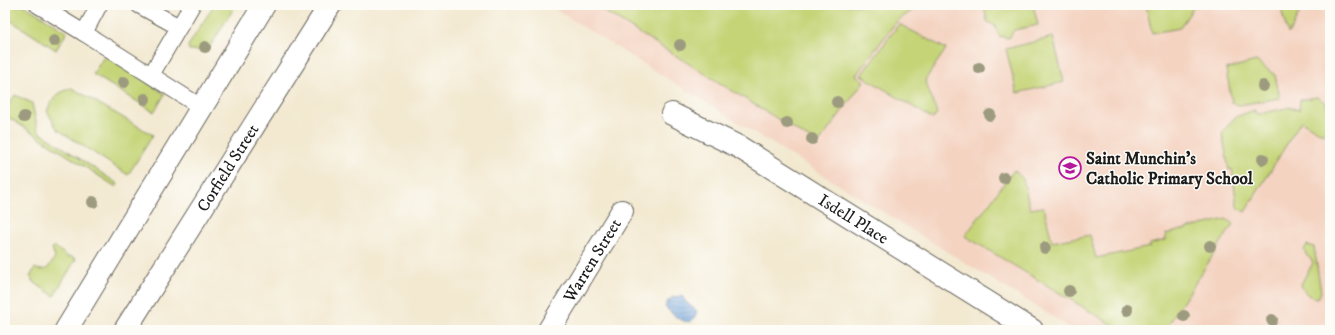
<svg xmlns="http://www.w3.org/2000/svg" width="1335" height="335" font-family="'IM FELL DW Pica',serif">
  <style>
    .built { fill: #f4d3c1 }
    .green { fill: #c5d477; stroke: #70784a }
    .water { fill: url(#water-rules); stroke: #465f7c }
    .lines { fill: none; stroke-linecap: round; stroke-linejoin: round }
    .service-casing { stroke: #67645b; stroke-width: 18 }
    .minor-casing { stroke: #67645b; stroke-width: 24 }
    .primary-casing { stroke: #67645b; stroke-width: 24 }
    .service { stroke: #fff; stroke-width: 16 }
    .minor { stroke: #fff; stroke-width: 22 }
    .primary { stroke: #fff; stroke-width: 22 }
    .tree { fill: #9d9b7f }
    .labels { text-anchor: middle; stroke-width: 3; stroke-linejoin: round; paint-order: stroke }
    .poi-label { font-size: 17px; font-weight: bold; fill: #1c1c1c; stroke: #fdfcf7; text-anchor: start }
    .street-label { font-size: 17px; fill: #1c1c1c; stroke: #fdfcf7 }
  </style>
  <defs>
    <pattern id="water-rules" width="6" height="5" patternUnits="userSpaceOnUse"><rect width="6" height="5" fill="#70a2db"/><path d="M0 2.5h6" fill="none" stroke="#5b83b1"/></pattern>
  </defs>
  <rect width="100%" height="100%" fill="#fdfcf7"/>
  <filter id="ink" filterUnits="userSpaceOnUse"><feTurbulence type="fractalNoise" baseFrequency=".025" numOctaves="2"/><feDisplacementMap in="SourceGraphic" scale="8" xChannelSelector="R" yChannelSelector="G"/><feConvolveMatrix kernelMatrix="1 2 1 2 8 2 1 2 1" color-interpolation-filters="sRGB"/></filter>
  <filter id="wash" filterUnits="userSpaceOnUse"><feTurbulence type="fractalNoise" baseFrequency=".012" numOctaves="4" result="noise"/><feDisplacementMap in="SourceGraphic" scale="16" xChannelSelector="R" yChannelSelector="G"/><feGaussianBlur stdDeviation="0.9" result="paint"/><feColorMatrix in="noise" values="0 0 0 0 0 0 0 0 0 0 0 0 0 0 0 0 0 1.4 0 .05"/><feComposite in="paint" operator="in"/></filter>
  <g filter="url(#wash)">
    <rect width="100%" height="100%" fill="#f3e9d1"/>
    <path class="built" d="M548 5H1330V330H1074Z"/>
    <g class="green">
      <path d="M5 5H24L67 32 56 50 5 17Z"/>
      <path d="M214 5H236L207 51 189 50 188 46Z"/>
      <path d="M594 5H920L897 21 856 75 864 81 818 144Z"/>
      <path d="M984 5H1033L1038 25 1014 30 1009 38 999 36 995 26 987 21Z"/>
      <path d="M1146 5H1195L1180 28 1152 33Z"/>
      <path d="M1280 5H1303L1292 28 1288 34Z"/>
      <path d="M899 24 946 49 925 80 937 113 933 119 861 75Z"/>
      <path d="M1053 37 1064 82 1017 93 1006 49Z"/>
      <path d="M105 55 165 94 154 112 93 74Z"/>
      <path d="M1256 61 1275 75 1280 98 1239 105 1232 103 1226 69Z"/>
      <path d="M72 88 153 135 128 175 57 129 47 111C54 96 57 93 72 88Z"/>
      <path d="M15 95 32 103 38 131 118 184 116 187 5 115V110Z"/>
      <path d="M1317 97 1326 103 1330 116V124L1323 134 1301 121 1245 212 1237 207 1232 169 1229 170 1222 133 1235 117 1255 110V112L1258 114 1287 108 1289 107 1299 110 1300 100Z"/>
      <path d="M1014 170 1023 179 1030 209 1044 207 1052 242 1090 235 1096 258 1150 247V244L1166 240V234L1226 219 1233 224 1165 330H1121L965 236Z"/>
      <path d="M1307 245 1314 247 1321 292 1318 298C1308 297 1304 293 1301 284L1313 263 1311 259 1307 256 1304 250Z"/>
      <path d="M54 246 68 257 70 256 76 259 54 296 32 281V279L30 277 35 268 39 270 47 269 55 258 52 248Z"/>
    </g>
    <path class="water" d="M682 296 686 302 697 311C692 333 673 315 665 307L667 302 673 297Z"/>
  </g>
  <g filter="url(#ink)">
    <g class="lines">
      <g class="service-casing">
        <g id="service">
          <path d="M38 5 84 33"/>
          <path d="M99 5 84 33 201 107"/>
          <path d="M139 5 179 27"/>
          <path d="M151 75 192 5"/>
        </g>
      </g>
      <g class="minor-casing">
        <g id="minor">
          <path id="s1" d="M672 114 739 147 1032 330"/>
          <path id="s2" d="M549 330 622 211"/>
        </g>
      </g>
      <g class="primary-casing">
        <g id="primary">
          <path d="M66 330 264 5"/>
          <path id="s3" d="M125 330 330 5"/>
        </g>
      </g>
      <use href="#service" class="service"/>
      <use href="#minor" class="minor"/>
      <use href="#primary" class="primary"/>
    </g>
    <g class="tree">
      <circle cx="54" cy="41" r="6"/>
      <circle cx="680" cy="45" r="6"/>
      <circle cx="205" cy="47" r="6"/>
      <circle cx="979" cy="68" r="6"/>
      <circle cx="124" cy="82" r="6"/>
      <circle cx="1263" cy="86" r="6"/>
      <circle cx="145" cy="99" r="6"/>
      <circle cx="837" cy="102" r="6"/>
      <circle cx="990" cy="115" r="6"/>
      <circle cx="24" cy="117" r="6"/>
      <circle cx="787" cy="123" r="6"/>
      <circle cx="812" cy="139" r="6"/>
      <circle cx="1263" cy="159" r="6"/>
      <circle cx="1004" cy="178" r="6"/>
      <circle cx="93" cy="202" r="6"/>
      <circle cx="1210" cy="246" r="6"/>
      <circle cx="1045" cy="248" r="6"/>
      <circle cx="1069" cy="291" r="6"/>
      <circle cx="1127" cy="310" r="6"/>
      <circle cx="1184" cy="316" r="6"/>
      <circle cx="1272" cy="320" r="6"/>
    </g>
  </g>
  <defs>
    <g id="school-ring" transform="scale(1.15)"><circle r="9.5" fill="#fdfcf7" stroke="#b5179e" stroke-width="1.5"/><path d="M0-5L7-2L0 1L-7-2ZM-4 1L0 2.5L4 1V4Q0 6-4 4Z" fill="#b5179e"/></g>
  </defs>
  <g fill-rule="evenodd">
    <use href="#school-ring" x="1070" y="168"/>
  </g>
  <g class="labels">
    <g class="poi-label">
      <text x="1086" y="164">Saint Munchin’s<tspan x="1086" dy="20">Catholic Primary School</tspan></text>
    </g>
    <g class="street-label">
      <text dy="6" stroke="none"><textPath href="#s3" startOffset="192">Corfield Street</textPath></text>
      <text dy="6" stroke="none"><textPath href="#s1" startOffset="210">Isdell Place</textPath></text>
      <text dy="6" stroke="none"><textPath href="#s2" startOffset="82">Warren Street</textPath></text>
    </g>
  </g>
  <rect width="1335" height="335" fill="none" stroke="#fdfcf7" stroke-width="20"/>
</svg>
